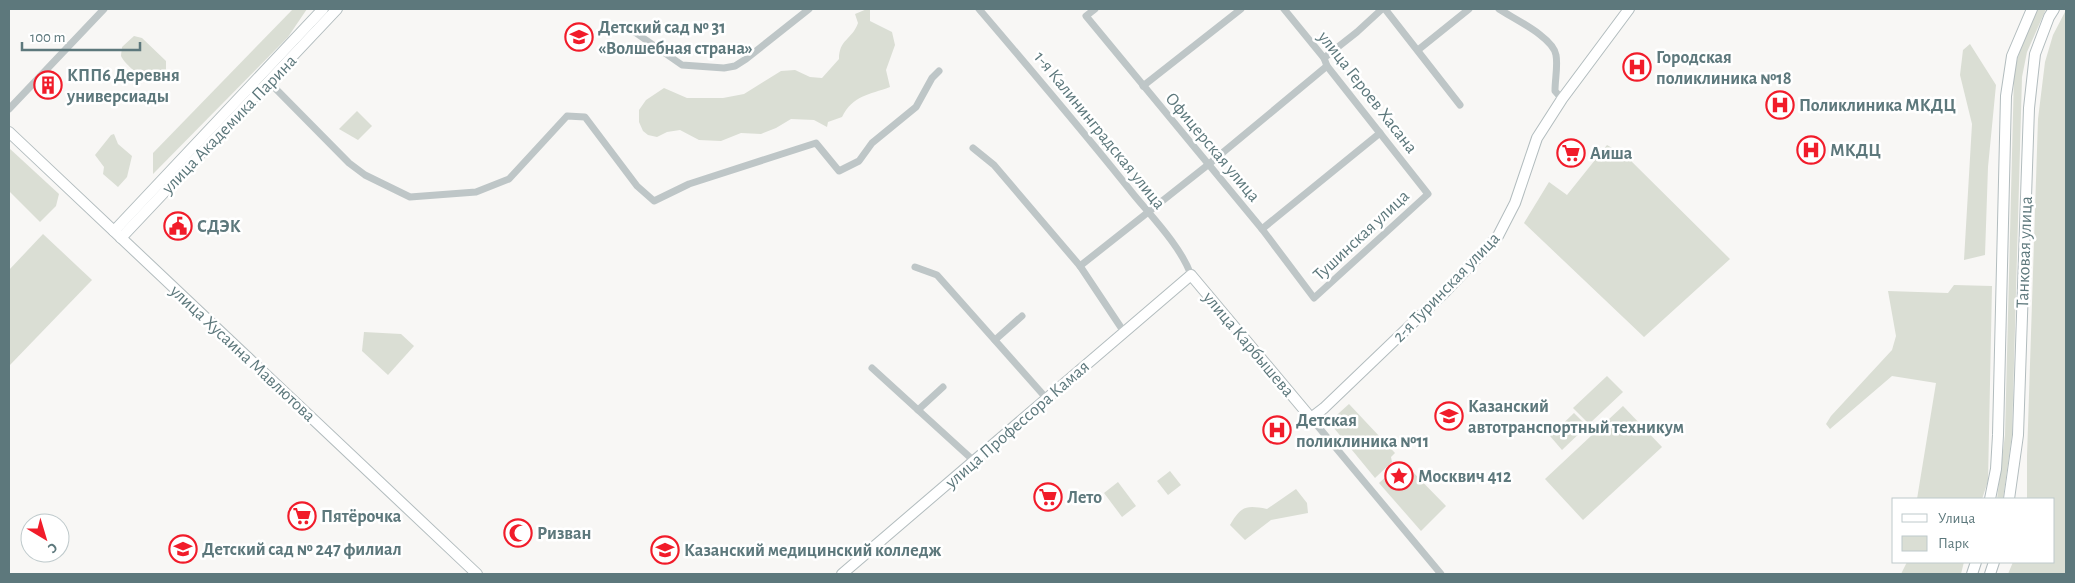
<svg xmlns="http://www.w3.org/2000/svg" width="2075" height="583" font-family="'Alegreya Sans',sans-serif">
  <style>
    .green { fill: #daded4 }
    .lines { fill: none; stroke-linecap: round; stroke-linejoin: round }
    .secondary-casing { stroke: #b2bcbe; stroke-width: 12 }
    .street { stroke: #bec6c7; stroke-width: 7 }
    .secondary { stroke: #fff; stroke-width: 10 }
    .labels { text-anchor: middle; stroke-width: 5; stroke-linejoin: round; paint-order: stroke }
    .poi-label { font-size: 18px; font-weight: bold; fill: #5d787c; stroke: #fff; text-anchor: start }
    .street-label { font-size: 18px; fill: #5d787c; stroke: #fff }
  </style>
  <rect width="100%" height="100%" fill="#f8f7f5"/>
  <g class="green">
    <path d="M293 9H307L288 37 153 174V153Z"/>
    <path d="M867 9H870V21L892 32 895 45 886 70 890 87C869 95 853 95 842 117L828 122 827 127 814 120 791 119 776 128 761 134 741 133 721 141 699 140 680 130 667 132 657 137 648 135 643 131 639 122V110L646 100 664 88 687 98H723L744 94 781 71 795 70 810 77 822 78 839 59C839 39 852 40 858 23L855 14Z"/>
    <path d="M2038 9H2046L2027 52 2022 77 2012 435 2003 499H1997L2005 435 2014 74C2019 50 2026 30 2038 9Z"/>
    <path d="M2066 10V574H2008L2013 562H2054V499H2027V456L2038 119 2045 62 2053 35Z"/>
    <path d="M134 36 142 38 166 61V69L153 82C145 81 124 64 121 56 121 54 122 49 122 47Z"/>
    <path d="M1970 44 1996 85 1988 167 1985 255 1964 260 1972 124 1960 75 1963 50Z"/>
    <path d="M357 111 372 126 358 140 339 129Z"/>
    <path d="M114 134 118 144 132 156 127 177 118 187 103 174 104 167 95 155 111 135Z"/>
    <path d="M1607 145 1626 156 1730 259 1644 337 1524 223 1549 182 1567 195Z"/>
    <path d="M9 148 59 194 56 206 40 222 9 191Z"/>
    <path d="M43 234 92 280 9 366V270Z"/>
    <path d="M1954 285 1992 286 1988 481 1982 499H1917L1936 383 1892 376 1830 429 1826 424 1831 416 1892 350 1896 336 1888 291 1948 293Z"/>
    <path d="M364 332 401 334 414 346 388 375 362 351Z"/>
    <path d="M1607 376 1623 392 1589 424 1573 408Z"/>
    <path d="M1349 404 1395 453 1391 457 1392 462 1375 478 1329 422Z"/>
    <path d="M1623 406 1662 447 1583 520 1545 479Z"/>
    <path d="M1574 413 1587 426 1562 450 1550 436Z"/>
    <path d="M1406 465 1446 506 1421 531 1379 483 1398 466 1401 468Z"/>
    <path d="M1170 471 1181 485 1168 495 1157 481Z"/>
    <path d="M1118 482 1136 506 1122 517 1104 493Z"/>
    <path d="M1296 489 1307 503 1308 513 1271 520 1245 540 1230 525C1241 506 1246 505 1267 509Z"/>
    <path d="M1907 562H1964L1961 574H1901Z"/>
  </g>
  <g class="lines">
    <g class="secondary-casing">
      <g id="secondary">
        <path d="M9 132 477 574"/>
        <path d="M114 231 323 9"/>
        <path d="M121 238 337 9"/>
        <path d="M1990 499 1996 469 1998 435 2006 96 2012 56 2032 9"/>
        <path d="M2009 499 2018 435 2029 108 2035 54 2049 17 2054 9"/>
        <path d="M842 574 1191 275 1311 418 1324 408 1443 294 1498 236 1515 203 1537 138 1562 99 1629 9"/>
        <path d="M1972 574 1976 562"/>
        <path d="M1990 574 1994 562"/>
      </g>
    </g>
    <g class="street">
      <path d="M979 9C1031 70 1084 132 1134 195 1153 218 1181 247 1191 275"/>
      <path d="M1095 9 1086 16 1262 229 1314 298 1428 194 1327 66 1324 58 1284 9"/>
      <path d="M1385 9 1460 105"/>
      <path d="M1499 9C1514 19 1553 37 1556 55 1558 66 1555 79 1555 91L1562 99"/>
      <path d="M636 33 682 65 724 68 735 66 746 59 809 9"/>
      <path d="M1418 50 1469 9"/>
      <path d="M1324 58 1357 32 1382 9"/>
      <path d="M269 82 349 163 365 175 410 197 476 192 509 179 567 116 585 117 637 186 654 201 689 184 816 143 839 171 859 161 872 143 916 107 932 78 939 71"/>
      <path d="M1143 86 1241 9"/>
      <path d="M9 109 104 9"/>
      <path d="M973 148 994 165 1080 266 1124 332"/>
      <path d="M1262 229 1380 133"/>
      <path d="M1080 266 1209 164 1327 66"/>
      <path d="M915 267 937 275 1047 399"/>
      <path d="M995 340 1022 316"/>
      <path d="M872 368 974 461"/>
      <path d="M918 410 943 387"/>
      <path d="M1311 418 1441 574"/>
    </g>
    <use href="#secondary" class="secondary"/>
  </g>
  <defs>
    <g id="school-ring" transform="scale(1.4375)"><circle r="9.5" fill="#fff" stroke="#f11c2a" stroke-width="1.5"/><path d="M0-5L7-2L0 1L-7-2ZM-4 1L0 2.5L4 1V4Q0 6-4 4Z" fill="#f11c2a"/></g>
    <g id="hospital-ring" transform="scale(1.4375)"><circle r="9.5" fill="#fff" stroke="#f11c2a" stroke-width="1.5"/><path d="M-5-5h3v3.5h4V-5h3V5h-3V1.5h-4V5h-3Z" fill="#f11c2a"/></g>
    <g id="building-ring" transform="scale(1.4375)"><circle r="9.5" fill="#fff" stroke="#f11c2a" stroke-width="1.5"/><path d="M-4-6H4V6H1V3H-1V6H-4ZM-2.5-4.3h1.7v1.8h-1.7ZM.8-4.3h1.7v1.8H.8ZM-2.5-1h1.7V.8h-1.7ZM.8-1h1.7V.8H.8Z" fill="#f11c2a"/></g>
    <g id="supermarket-ring" transform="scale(1.4375)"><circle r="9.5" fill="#fff" stroke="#f11c2a" stroke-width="1.5"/><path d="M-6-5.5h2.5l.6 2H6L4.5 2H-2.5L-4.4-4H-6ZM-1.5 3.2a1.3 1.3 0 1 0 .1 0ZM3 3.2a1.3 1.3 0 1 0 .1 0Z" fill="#f11c2a"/></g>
    <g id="civic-ring" transform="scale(1.4375)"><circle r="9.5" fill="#fff" stroke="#f11c2a" stroke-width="1.5"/><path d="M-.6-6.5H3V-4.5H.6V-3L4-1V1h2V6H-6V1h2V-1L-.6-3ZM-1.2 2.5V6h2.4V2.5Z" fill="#f11c2a"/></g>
    <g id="university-ring" transform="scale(1.4375)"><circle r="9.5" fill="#fff" stroke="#f11c2a" stroke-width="1.5"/><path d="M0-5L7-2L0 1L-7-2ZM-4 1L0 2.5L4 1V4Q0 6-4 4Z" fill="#f11c2a"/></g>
    <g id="sight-ring" transform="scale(1.4375)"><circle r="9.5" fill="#fff" stroke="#f11c2a" stroke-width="1.5"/><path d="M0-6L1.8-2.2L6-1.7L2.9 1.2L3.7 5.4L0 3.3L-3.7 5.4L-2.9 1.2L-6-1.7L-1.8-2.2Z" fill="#f11c2a"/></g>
    <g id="mosque-ring" transform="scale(1.4375)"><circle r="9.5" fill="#fff" stroke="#f11c2a" stroke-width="1.5"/><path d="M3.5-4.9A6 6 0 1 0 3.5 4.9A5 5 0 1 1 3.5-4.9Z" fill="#f11c2a"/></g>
  </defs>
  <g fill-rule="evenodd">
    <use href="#school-ring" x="579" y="37"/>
    <use href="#hospital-ring" x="1637" y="67"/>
    <use href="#building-ring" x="48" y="85"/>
    <use href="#hospital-ring" x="1780" y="105"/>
    <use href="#hospital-ring" x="1811" y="150"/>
    <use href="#supermarket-ring" x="1571" y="153"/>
    <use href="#civic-ring" x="178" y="226"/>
    <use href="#university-ring" x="1449" y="416"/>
    <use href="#hospital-ring" x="1277" y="430"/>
    <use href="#sight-ring" x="1399" y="476"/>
    <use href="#supermarket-ring" x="1048" y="497"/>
    <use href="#supermarket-ring" x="302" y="516"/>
    <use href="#mosque-ring" x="518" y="533"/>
    <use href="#school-ring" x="183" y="549"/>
    <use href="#university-ring" x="665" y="550"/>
  </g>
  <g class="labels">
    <g class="poi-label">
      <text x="598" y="33">Детский сад № 31<tspan x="598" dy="21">«Волшебная страна»</tspan></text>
      <text x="1656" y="63">Городская<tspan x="1656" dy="21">поликлиника №18</tspan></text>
      <text x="67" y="81">КПП6 Деревня<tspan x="67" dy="21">универсиады</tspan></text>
      <text x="1799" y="111">Поликлиника МКДЦ</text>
      <text x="1830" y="156">МКДЦ</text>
      <text x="1590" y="159">Аиша</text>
      <text x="197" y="232">СДЭК</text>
      <text x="1468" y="412">Казанский<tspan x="1468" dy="21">автотранспортный техникум</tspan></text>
      <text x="1296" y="426">Детская<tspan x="1296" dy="21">поликлиника №11</tspan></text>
      <text x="1418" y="482">Москвич 412</text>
      <text x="1067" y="503">Лето</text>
      <text x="321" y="522">Пятёрочка</text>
      <text x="537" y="539">Ризван</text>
      <text x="202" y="555">Детский сад № 247 филиал</text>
      <text x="684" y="556">Казанский медицинский колледж</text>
    </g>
    <g class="street-label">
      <text transform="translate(1368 92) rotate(52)" y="6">улица Героев Хасана</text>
      <text transform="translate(229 124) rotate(-46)" y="6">улица Академика Парина</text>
      <text transform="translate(1100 130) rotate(51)" y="6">1-я Калининградская улица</text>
      <text transform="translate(1213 147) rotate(50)" y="6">Офицерская улица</text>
      <text transform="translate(1361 235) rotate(-43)" y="6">Тушинская улица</text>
      <text transform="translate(2024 252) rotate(-88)" y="6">Танковая улица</text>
      <text transform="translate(1446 287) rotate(-46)" y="6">2-я Туринская улица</text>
      <text transform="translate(1249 344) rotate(50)" y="6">улица Карбышева</text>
      <text transform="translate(243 353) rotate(43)" y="6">улица Хусаина Мавлютова</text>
      <text transform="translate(1017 424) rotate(-41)" y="6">улица Профессора Камая</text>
    </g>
  </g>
  <rect width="2075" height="583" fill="none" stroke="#5d787c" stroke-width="20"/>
  <rect x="1892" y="498" width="162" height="65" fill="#ffffff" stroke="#bec9cb"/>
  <rect x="1902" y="514" width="25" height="8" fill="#ffffff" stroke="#bec9cb"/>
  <text x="1938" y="523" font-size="15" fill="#5d787c">Улица</text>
  <rect x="1902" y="536" width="25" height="15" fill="#daded4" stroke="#bec9cb"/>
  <text x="1938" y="548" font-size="15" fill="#5d787c">Парк</text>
  <g transform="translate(45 538) rotate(142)"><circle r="24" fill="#ffffff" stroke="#bec9cb"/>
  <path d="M0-4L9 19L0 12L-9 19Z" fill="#f11c2a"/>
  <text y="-8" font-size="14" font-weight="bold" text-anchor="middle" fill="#5d787c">С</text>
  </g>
  <path d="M22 42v8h118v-8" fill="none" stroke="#5d787c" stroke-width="2.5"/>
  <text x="30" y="42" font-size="15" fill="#5d787c" stroke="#ffffff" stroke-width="4" paint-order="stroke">100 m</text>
</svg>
